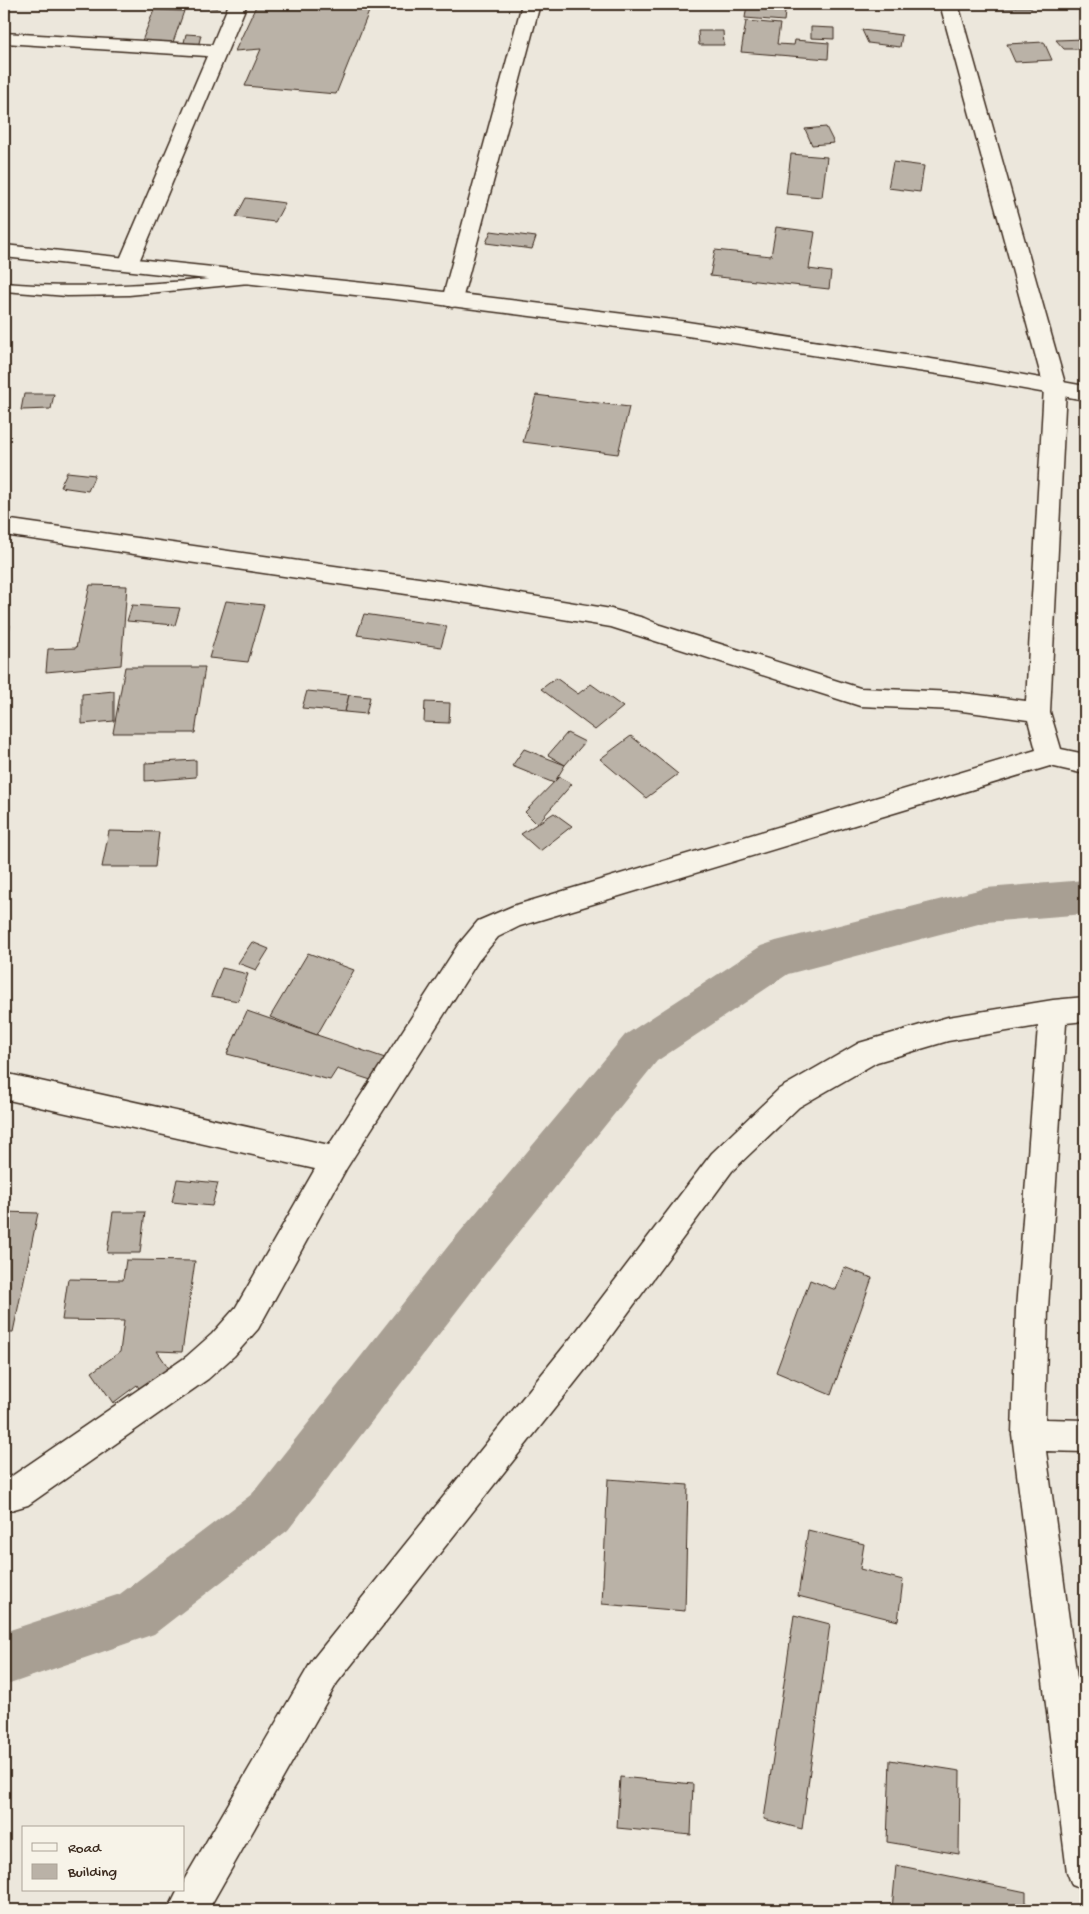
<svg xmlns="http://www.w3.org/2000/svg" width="1089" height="1914" font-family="'Gochi Hand',sans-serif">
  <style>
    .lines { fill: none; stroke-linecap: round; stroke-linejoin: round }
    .canal { fill: #a89f93; fill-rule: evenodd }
    .building { fill: #bab2a7; stroke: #3b2a1e }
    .service-casing { stroke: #3b2a1e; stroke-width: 3 }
    .minor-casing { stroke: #3b2a1e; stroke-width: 3 }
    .tertiary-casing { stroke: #3b2a1e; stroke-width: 3 }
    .trunk-casing { stroke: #3b2a1e; stroke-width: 3 }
    .service { fill: #f7f3e8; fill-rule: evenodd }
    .minor { fill: #f7f3e8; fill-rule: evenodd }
    .tertiary { fill: #f7f3e8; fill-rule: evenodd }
    .trunk { fill: #f7f3e8; fill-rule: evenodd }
  </style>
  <rect width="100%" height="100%" fill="#ece7dc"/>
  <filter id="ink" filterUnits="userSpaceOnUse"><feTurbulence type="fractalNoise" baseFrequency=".02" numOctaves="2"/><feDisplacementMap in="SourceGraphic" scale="10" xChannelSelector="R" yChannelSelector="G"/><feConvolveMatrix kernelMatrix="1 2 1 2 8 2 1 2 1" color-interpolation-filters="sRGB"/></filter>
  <g filter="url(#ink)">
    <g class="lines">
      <path class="canal" d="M1085 880V914L986 922 788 974 657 1061 483 1277 288 1530 154 1634 4 1686V1632L120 1594 252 1494 449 1245 625 1035 761 946 776 941 986 888Z"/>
    </g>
    <g class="building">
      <path d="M144 4H218L217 8Z"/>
      <path d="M257 4H372L336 94 245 86 261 49 235 51Z"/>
      <path d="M747 4H786L784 21 745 18Z"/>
      <path d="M995 4H1031L1032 8H996Z"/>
      <path d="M154 10 184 11 171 48 140 46Z"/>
      <path d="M746 21 780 24 777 44 794 45 795 40 829 43 828 59 741 52Z"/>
      <path d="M811 27 834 28V39L811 38Z"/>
      <path d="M862 30 902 35 900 47 868 43Z"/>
      <path d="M698 31H723L724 45H699Z"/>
      <path d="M186 34 201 35 198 47H183Z"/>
      <path d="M1085 39V49H1064L1056 40Z"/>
      <path d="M1044 42 1052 60 1015 62 1007 44Z"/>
      <path d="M826 127 834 143 812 145 805 129Z"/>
      <path d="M791 154 827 157 822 197 786 194Z"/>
      <path d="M893 162 924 166 920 192 888 188Z"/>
      <path d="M246 198 285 203 275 222 236 217Z"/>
      <path d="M776 227 815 232 809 269 831 272 829 289 710 276 715 250 771 256Z"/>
      <path d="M491 231 536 237 532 249 486 243Z"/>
      <path d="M24 394H54L51 409 21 410Z"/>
      <path d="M536 395 629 407 618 454 523 442Z"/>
      <path d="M67 472 95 475 88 491 60 487Z"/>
      <path d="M90 585 127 586 121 665 46 672 48 649 76 648Z"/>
      <path d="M226 601 264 605 248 662 209 658Z"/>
      <path d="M132 605 180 608 175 625 127 621Z"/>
      <path d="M364 614 447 626 441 647 357 635Z"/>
      <path d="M10 625 7 654H4V626Z"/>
      <path d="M125 667H205L195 733H113Z"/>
      <path d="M556 678 578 694 591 684 623 707 595 730 541 689Z"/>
      <path d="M114 691V721L82 724V694Z"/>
      <path d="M307 691 349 695 345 712 302 708Z"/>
      <path d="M349 695 370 697 366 714 345 712Z"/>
      <path d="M425 702 450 703 449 723 424 722Z"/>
      <path d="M567 733 585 742 565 765 548 755Z"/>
      <path d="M631 736 678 774 646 798 600 759Z"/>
      <path d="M524 749 565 765 554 783 512 766Z"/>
      <path d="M196 760V777L145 781V763Z"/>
      <path d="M559 777 572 784 537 824 525 812Z"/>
      <path d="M554 813 572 826 540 851 521 834Z"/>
      <path d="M109 831 159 832 155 867H102Z"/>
      <path d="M252 942 269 949 256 970 238 963Z"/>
      <path d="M308 953 354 970 317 1035 270 1017Z"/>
      <path d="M222 968 248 974 238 1001 211 996Z"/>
      <path d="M247 1011 317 1035 394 1061 380 1083 337 1069 330 1080 227 1054Z"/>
      <path d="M177 1179 218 1183 212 1206 172 1202Z"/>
      <path d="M4 1212 38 1213 13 1332H4Z"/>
      <path d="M113 1212H145L140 1253H107Z"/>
      <path d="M126 1260 195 1261 182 1352 157 1351 175 1377 145 1399 137 1385 113 1403 92 1372 120 1352 124 1321 62 1320 68 1279 123 1280Z"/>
      <path d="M844 1267 872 1278 831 1395 776 1372 810 1280 836 1290Z"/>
      <path d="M608 1479 688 1485 685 1611 602 1604Z"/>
      <path d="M808 1530 864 1544 860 1569 903 1580 898 1621 798 1596Z"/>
      <path d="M794 1615 830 1624 802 1829 764 1819Z"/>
      <path d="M890 1760 960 1771 959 1854 887 1842Z"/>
      <path d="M620 1777 693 1784 691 1835 617 1828Z"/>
      <path d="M896 1865 1026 1892V1910H892Z"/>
    </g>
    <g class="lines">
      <g class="service-casing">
        <path id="service" d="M254 275 259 276 261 279 259 282 129 295 67 296 4 291V283C88 290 170 283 254 275Z"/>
      </g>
      <g class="minor-casing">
        <g id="minor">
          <path d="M229 4H247L138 264 135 268 128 270 121 268 118 264 207 56 4 43V33L212 45Z"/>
          <path d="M522 4H540L462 300 459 305 452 307 445 305 442 300Z"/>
          <path d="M1055 380 1063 382 1066 387 1050 712 1061 749 1085 754V774L1050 766 520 926 498 937 478 961 346 1169 258 1329 234 1356 208 1379 28 1505 4 1512V1480L9 1478 186 1357 212 1334 236 1307 315 1169 4 1099V1073L329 1145 458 945 478 921 513 906 1036 750 1028 720 955 710 860 706 611 627 454 601 4 535V519L454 583 611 609 644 618 660 625 860 688 955 692 1026 701 1044 387 1047 382Z"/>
          <path d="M1085 997V1021L1066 1023 1048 1309 1045 1419 1085 1420V1452L1046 1451 1085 1737V1890L1072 1885 1067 1872 1012 1434 1016 1309 1038 1026 948 1041 877 1062 799 1107 732 1171 600 1351 337 1683 208 1910H168L178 1890H184V1880L313 1659 578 1329 712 1153 779 1089 859 1043 948 1017 1053 1000Z"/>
        </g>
      </g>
      <g class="tertiary-casing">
        <path id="tertiary" d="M940 4H958L1066 387 1063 392 1055 394 1047 392 1044 387Z"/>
      </g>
      <g class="trunk-casing">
        <path id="trunk" d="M4 245 411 288 681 321 951 362 1085 386V400L951 376 681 335 411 301 4 257Z"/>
      </g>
      <use href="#service" class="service"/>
      <use href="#minor" class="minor"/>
      <use href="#tertiary" class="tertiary"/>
      <use href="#trunk" class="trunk"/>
    </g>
  </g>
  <rect width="1089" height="1914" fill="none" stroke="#f7f3e8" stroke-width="20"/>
  <rect x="10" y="10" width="1069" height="1894" fill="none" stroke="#3b2a1e" stroke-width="2" filter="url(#ink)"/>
  <rect x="22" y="1826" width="162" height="65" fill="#f7f3e8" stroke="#aca397"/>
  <rect x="32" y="1843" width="25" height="8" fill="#f7f3e8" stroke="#aca397"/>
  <text x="68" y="1852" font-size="15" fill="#3b2a1e">Road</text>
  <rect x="32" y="1864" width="25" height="15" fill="#bab2a7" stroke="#aca397"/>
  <text x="68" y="1876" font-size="15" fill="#3b2a1e">Building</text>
</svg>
